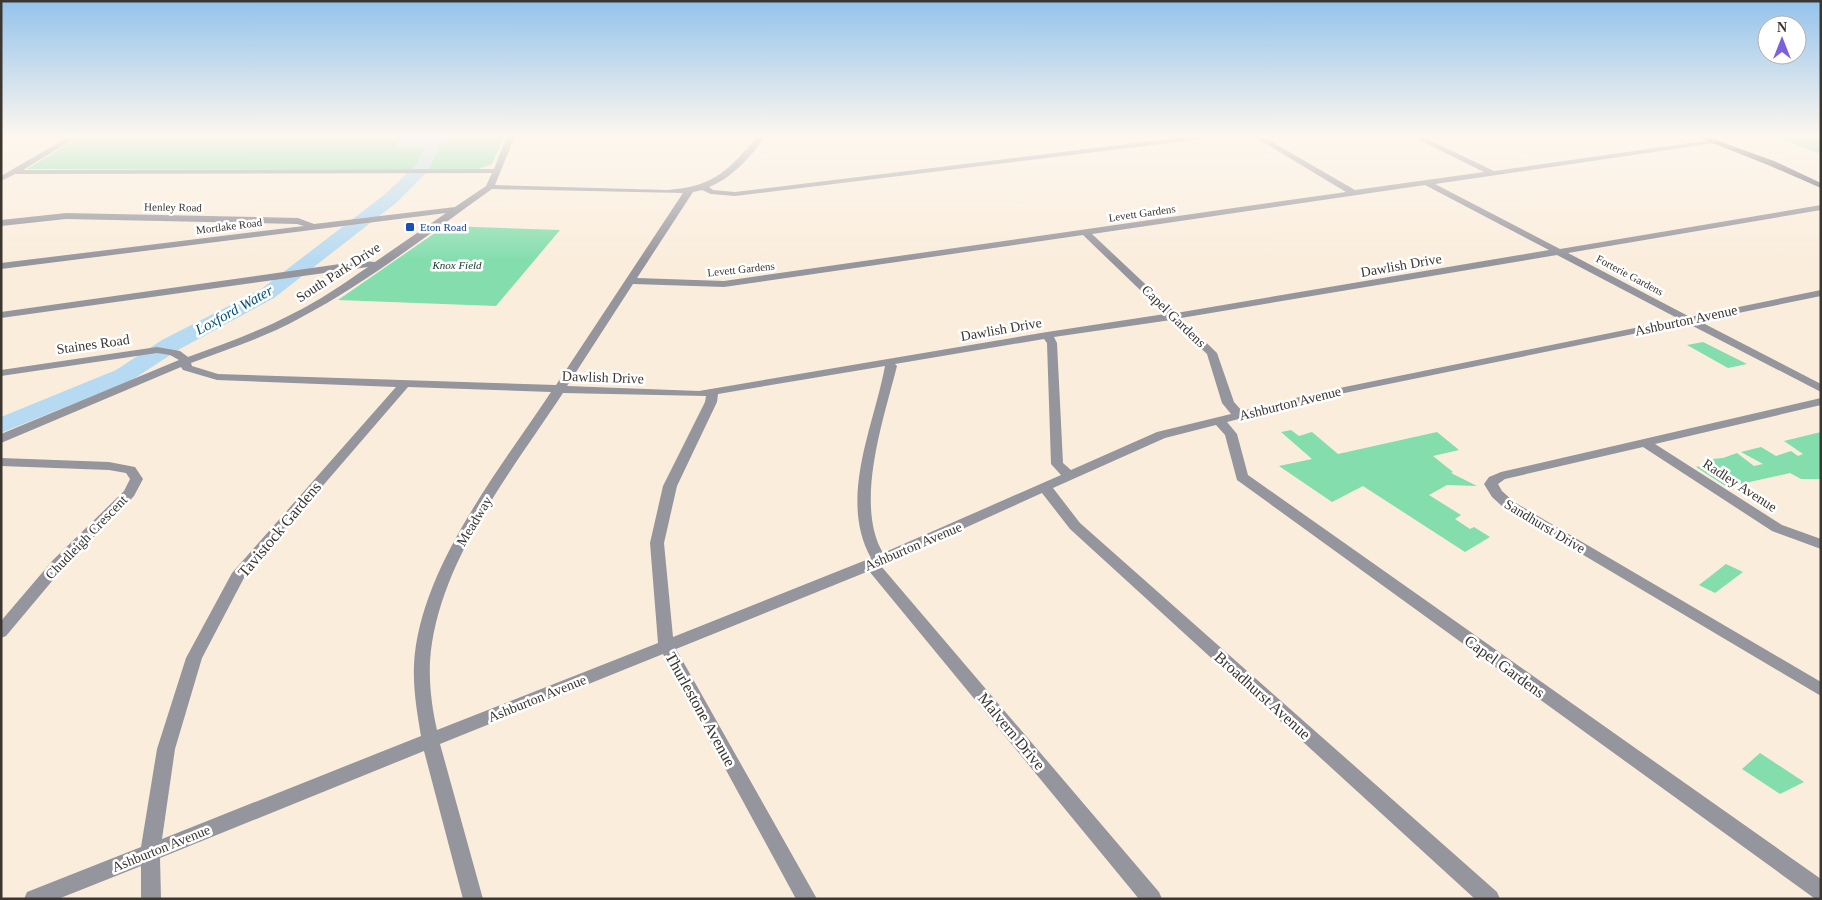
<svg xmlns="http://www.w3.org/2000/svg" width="1822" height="900" font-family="Georgia,serif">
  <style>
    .green { fill: #83ddad }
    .water { fill: #b6daf2 }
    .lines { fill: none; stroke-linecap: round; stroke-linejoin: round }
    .river { fill: #b6daf2; fill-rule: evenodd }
    .minor { fill: #95959d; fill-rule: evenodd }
    .major { fill: #4d4e5b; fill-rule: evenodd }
    .transit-dot { fill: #1a4fb4; stroke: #fff; stroke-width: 2 }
    .labels { text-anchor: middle; stroke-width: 5; stroke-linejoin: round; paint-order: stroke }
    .far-street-label { font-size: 11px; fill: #3b3630; stroke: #fff }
    .far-transit-label { font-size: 11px; fill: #164399; stroke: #fff; text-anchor: start }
    .far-park-label { font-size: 11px; font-style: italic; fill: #0b3a25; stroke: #fff }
    .street-label { font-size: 14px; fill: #3b3630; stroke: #fff }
    .water-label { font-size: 15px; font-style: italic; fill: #00537a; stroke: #fff }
    .near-street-label { font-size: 16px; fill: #3b3630; stroke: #fff }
  </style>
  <rect width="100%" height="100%" fill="#faeddc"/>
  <g class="green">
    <path d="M82 136H504L492 164 478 169H27Z"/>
    <path d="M1772 136H1821V154Z"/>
    <path d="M445 226 560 230 496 306 338 300Z"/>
    <path d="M1703 342 1747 364 1728 368 1687 345Z"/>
    <path d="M1291 430 1299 436 1312 432 1338 454 1437 432 1459 450 1433 456 1453 472 1451 473 1477 486 1447 485 1429 495 1461 515 1455 519 1470 529 1474 527 1490 537 1465 552 1363 486 1332 502 1279 466 1312 459 1281 432Z"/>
    <path d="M1821 432V479H1801L1790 473 1727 487 1696 467 1710 464 1708 462 1713 461 1712 459 1723 458 1737 453 1754 466 1763 464 1741 452 1761 447 1776 456 1791 451 1798 456 1803 454 1784 441Z"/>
    <path d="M1726 564 1743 572 1715 593 1699 585Z"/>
    <path d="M1760 753 1804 782 1780 794 1742 769Z"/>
  </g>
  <path class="water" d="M390 136H456C442 147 413 152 396 146L397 142Z"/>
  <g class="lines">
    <path class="river" d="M433 142 438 143 440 146 428 171 396 203 274 298 178 350 132 380 1 433V417L116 370 162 340 260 290 384 195 415 166 428 143Z"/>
    <g class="minor">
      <path d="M70 136H79L23 170 494 169 507 136H515L495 185 668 190C716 186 728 170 758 136H766C751 156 732 178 709 187L713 190 735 192 1193 136H1214L1210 138 735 196 711 194 702 190 693 192 637 278 724 281 1346 192 1253 136H1262L1355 190 1484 172 1411 136H1421L1494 171 1718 139V143H1715L1435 184 1560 249 1821 205V210L1568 253 1690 317 1821 290V296L1699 321 1821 384V392L1687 323 1320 398 1227 422 1237 434 1248 475 1821 879V899L1814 898 1237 480 1225 435 1216 425 1165 438 1053 488 1080 523 1497 892 1500 899H1475L1070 529 1042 493 881 566 1159 892 1162 899H1139L869 571 676 649 817 899H796L663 654 440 744 483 899H463L424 751 160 858 161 899H141V866L58 899H24L27 892 141 847 157 749 186 658 232 573 396 387 217 380 183 370 181 367 1 443V434L179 360 170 355 157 353 1 376V370L157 347 180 351 188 357C223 344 258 332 292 314 319 301 343 284 368 267L1 318V312L361 261 375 262 446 213 1 269V263L304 226 297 224 66 219 1 226V220L66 213 298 218 314 224 455 207 486 186 492 173 15 174 1 181V176ZM1425 185 1549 250 1176 313 1092 234ZM492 189 683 193 556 385 218 374 192 366 191 363C228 349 266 337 300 318 368 282 430 233 492 189ZM1083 235 1165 314 1047 332 699 391 567 386 633 284 724 287ZM1557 255 1679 319 1320 392 1242 411 1234 402 1217 353 1181 318ZM1171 320 1207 354 1222 403 1231 414 1157 432 1071 470 1063 463 1057 343 1054 337ZM1044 339 1047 343 1051 464 1061 475 883 553C854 504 884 418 897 366L895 364ZM885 366C874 426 838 499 871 558L673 637 664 543 677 486 717 402 718 394ZM408 387 551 392C500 469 419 569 414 665 413 689 417 713 421 736L162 839 175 749 202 658 245 576ZM563 393 706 396 705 402 663 486 650 543 658 643 437 730C432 708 429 685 430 662 436 565 511 472 563 393Z"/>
      <path d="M1821 398V405L1655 444 1782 525 1821 539V549L1772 531 1643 447 1505 479 1498 484 1502 491 1514 502 1821 682V696L1504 508 1492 497 1484 484 1489 477 1501 472Z"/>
      <path d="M1 458 109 462 135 467 143 479 134 496 63 568 6 636 1 638V621L53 560 124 491 130 479 126 473 109 470 1 466Z"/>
    </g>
    <path class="major" d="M1695 136H1705L1774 161 1821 183V188L1768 165Z"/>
  </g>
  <linearGradient id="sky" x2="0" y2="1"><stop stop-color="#94c3ec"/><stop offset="0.52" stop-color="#fdf7ef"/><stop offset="1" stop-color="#fdf7ef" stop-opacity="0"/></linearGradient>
  <rect width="1822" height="262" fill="url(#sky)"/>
  <rect class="transit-dot" x="405" y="222" width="10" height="10" rx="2.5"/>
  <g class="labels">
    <g class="far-street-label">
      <text transform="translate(173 207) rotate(1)" y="4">Henley Road</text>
      <text transform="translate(1142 213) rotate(-8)" y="4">Levett Gardens</text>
      <text transform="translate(229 226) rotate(-7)" y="4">Mortlake Road</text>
      <text transform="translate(741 269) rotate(-6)" y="4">Levett Gardens</text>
      <text transform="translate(1630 275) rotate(28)" y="4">Forterie Gardens</text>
    </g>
    <g class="far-transit-label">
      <text x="420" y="231">Eton Road</text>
    </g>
    <g class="far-park-label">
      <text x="457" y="269">Knox Field</text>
    </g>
    <g class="street-label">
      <text transform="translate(1401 265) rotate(-10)" y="5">Dawlish Drive</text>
      <text transform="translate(338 272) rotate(-33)" y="5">South Park Drive</text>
      <text transform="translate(1174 316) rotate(44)" y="5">Capel Gardens</text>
      <text transform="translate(1686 320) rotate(-12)" y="5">Ashburton Avenue</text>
      <text transform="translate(1001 329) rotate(-10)" y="5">Dawlish Drive</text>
      <text transform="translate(93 344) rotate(-8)" y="5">Staines Road</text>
      <text transform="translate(603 377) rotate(2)" y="5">Dawlish Drive</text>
      <text transform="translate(1290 403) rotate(-14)" y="5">Ashburton Avenue</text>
      <text transform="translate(1740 485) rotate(33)" y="5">Radley Avenue</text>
      <text transform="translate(474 521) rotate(-59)" y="5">Meadway</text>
      <text transform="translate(1545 526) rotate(31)" y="5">Sandhurst Drive</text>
      <text transform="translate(86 537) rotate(-46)" y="5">Chudleigh Crescent</text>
      <text transform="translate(913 546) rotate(-23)" y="5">Ashburton Avenue</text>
      <text transform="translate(537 698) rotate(-22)" y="5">Ashburton Avenue</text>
      <text transform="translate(161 848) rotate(-22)" y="5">Ashburton Avenue</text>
    </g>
    <g class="water-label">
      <text transform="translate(234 310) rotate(-29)" y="5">Loxford Water</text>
    </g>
    <g class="near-street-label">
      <text transform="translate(279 529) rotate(-50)" y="6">Tavistock Gardens</text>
      <text transform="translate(1505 666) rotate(36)" y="6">Capel Gardens</text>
      <text transform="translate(1263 695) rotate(42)" y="6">Broadhurst Avenue</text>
      <text transform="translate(701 709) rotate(61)" y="6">Thurlestone Avenue</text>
      <text transform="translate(1012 731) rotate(50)" y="6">Malvern Drive</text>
    </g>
  </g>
  <rect width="1822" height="900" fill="none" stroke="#3b3630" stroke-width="5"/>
  <g transform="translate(1782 40)"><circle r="24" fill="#ffffff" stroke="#b1afac"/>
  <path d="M0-4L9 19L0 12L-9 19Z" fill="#7b61db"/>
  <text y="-8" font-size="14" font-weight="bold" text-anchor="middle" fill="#3b3630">N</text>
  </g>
</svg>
